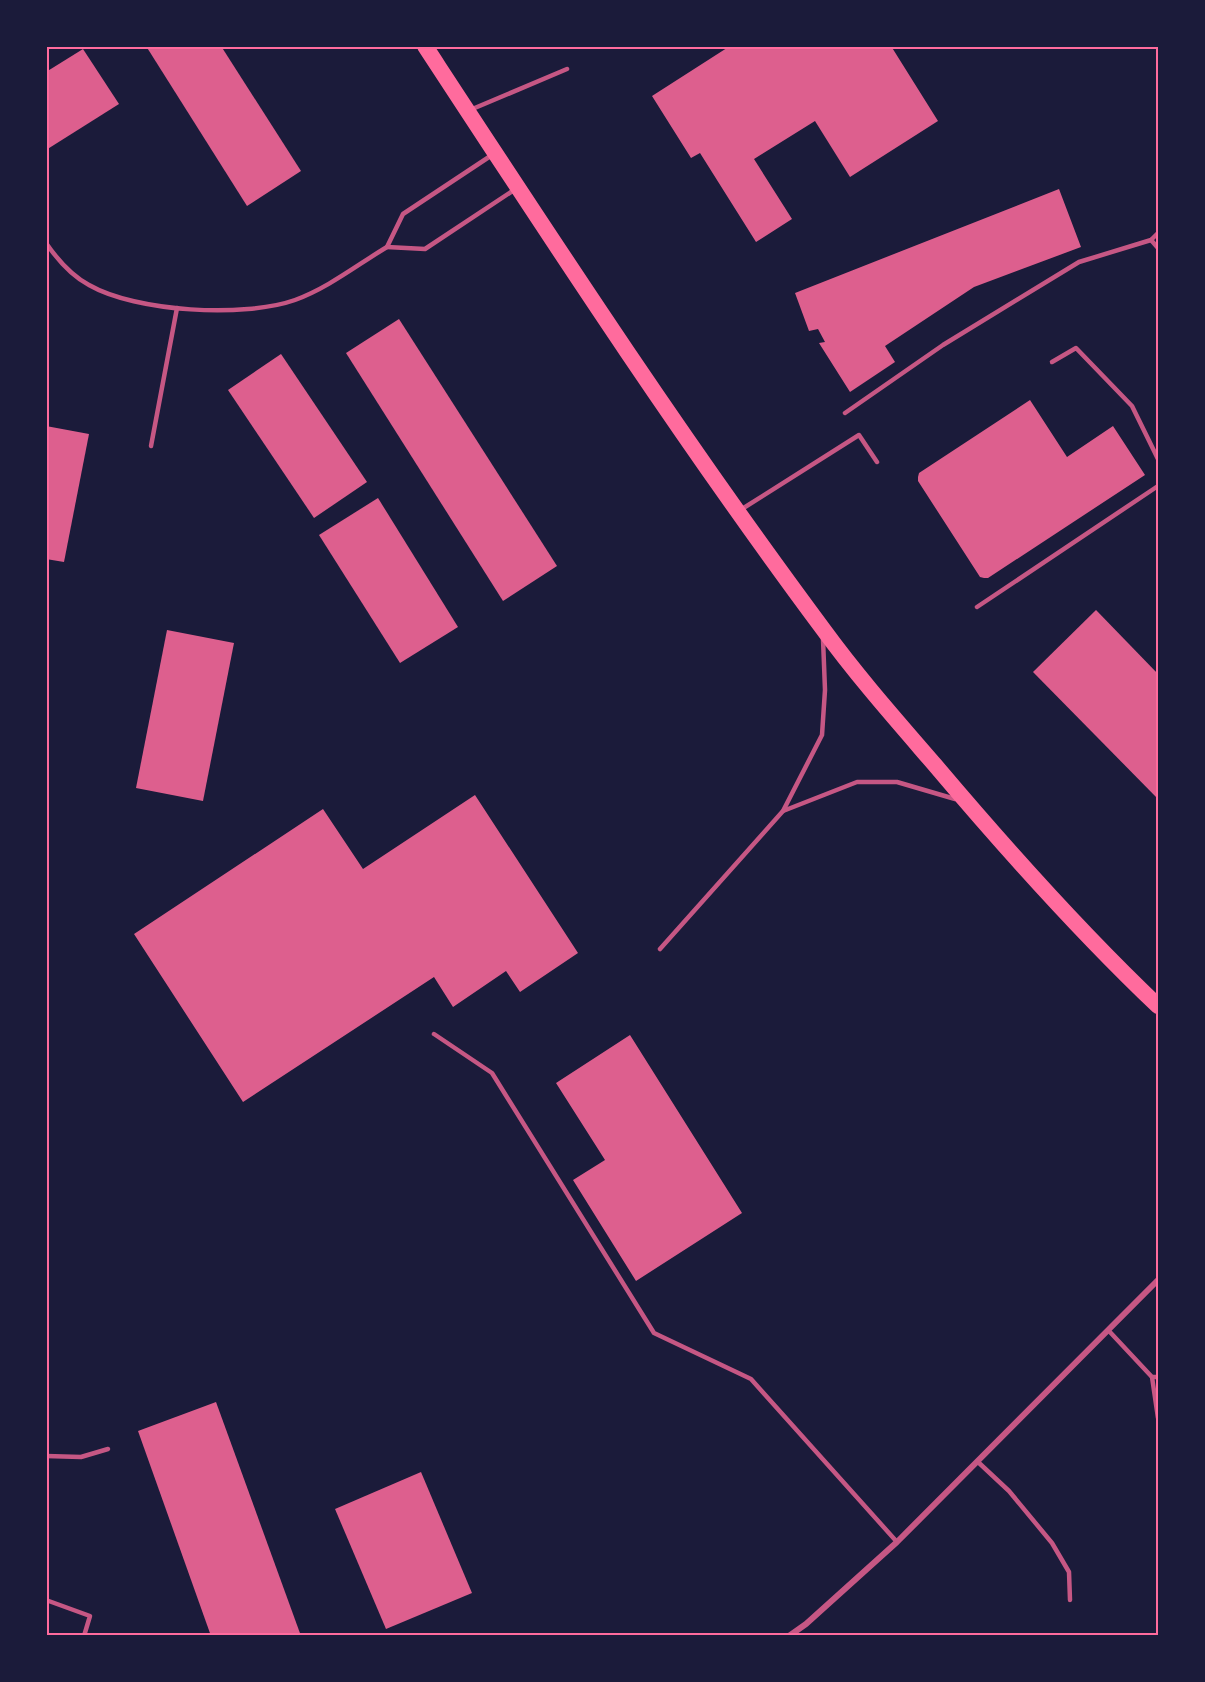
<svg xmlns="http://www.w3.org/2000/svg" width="1205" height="1682" font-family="Lato,sans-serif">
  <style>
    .building { fill: #dd5f8e }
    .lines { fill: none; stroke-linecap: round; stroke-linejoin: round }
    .service { stroke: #c65784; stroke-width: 4.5 }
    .minor { stroke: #c65784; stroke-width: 6 }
    .trunk { stroke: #ff6b9d; stroke-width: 16 }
    .neatline { fill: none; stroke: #ff6b9d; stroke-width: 2 }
  </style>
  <rect width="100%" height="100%" fill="#1b1b3a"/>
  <g class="building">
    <path d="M146 46H221L301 171 247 206Z"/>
    <path d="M730 46H891L938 121 850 177 815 121 754 159 792 219 756 242 700 153 691 158 652 96Z"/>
    <path d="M83 49 119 104 46 150V72Z"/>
    <path d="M1059 189 1081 247 974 287 885 346 895 362 850 392 819 343 825 342 818 329 809 331 795 293Z"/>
    <path d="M399 319 557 566 503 601 346 353Z"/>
    <path d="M281 354 367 482 314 518 228 390Z"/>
    <path d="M1030 400 1067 457 1113 426 1145 475 988 578H984L980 577 918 481V477L919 473Z"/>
    <path d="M46 426 89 434 64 562 46 559Z"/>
    <path d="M378 498 458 627 400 663 319 535Z"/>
    <path d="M1096 610 1158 674V799L1033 672Z"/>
    <path d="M167 630 234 643 203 801 136 788Z"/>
    <path d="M475 795 578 953 520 992 506 971 453 1007 434 977 243 1102 134 934 323 809 363 869Z"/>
    <path d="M630 1035 742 1213 636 1281 573 1180 605 1160 556 1083Z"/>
    <path d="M216 1402 301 1636H211L138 1431Z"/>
    <path d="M421 1472 472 1593 386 1629 335 1509Z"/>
  </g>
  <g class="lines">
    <g class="service">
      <path d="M470 110 567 69"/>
      <path d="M492 155 403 214 387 247 425 249 514 190"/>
      <path d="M1151 240 1158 248"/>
      <path d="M46 243C57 259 72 276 89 285 136 312 244 318 295 300 328 288 357 265 387 247"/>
      <path d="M1052 362 1076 348 1132 406 1158 459"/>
      <path d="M845 413 943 345 1079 262 1151 240 1158 233"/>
      <path d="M151 446 177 308"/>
      <path d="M742 509 859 435 877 462"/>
      <path d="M977 607 1158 486"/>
      <path d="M783 811 857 782H897L955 799"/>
      <path d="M660 949 783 811 822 735 825 690 823 639"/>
      <path d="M434 1034 492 1073 654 1333 751 1379 897 1542"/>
      <path d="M1109 1331 1152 1377H1158"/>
      <path d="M1152 1377 1158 1418"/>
      <path d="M46 1456 81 1457 108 1449"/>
      <path d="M978 1462 1009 1491 1052 1543 1069 1572 1070 1600"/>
      <path d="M46 1600 90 1616 84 1636"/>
    </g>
    <path class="minor" d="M789 1636 806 1624 897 1542 1158 1280"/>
    <path class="trunk" d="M425 46C554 243 683 441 823 629 858 677 897 721 935 765 1006 849 1079 931 1158 1006"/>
  </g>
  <rect width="1205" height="1682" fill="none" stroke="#1b1b3a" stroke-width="96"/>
  <rect x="48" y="48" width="1109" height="1586" class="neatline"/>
</svg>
